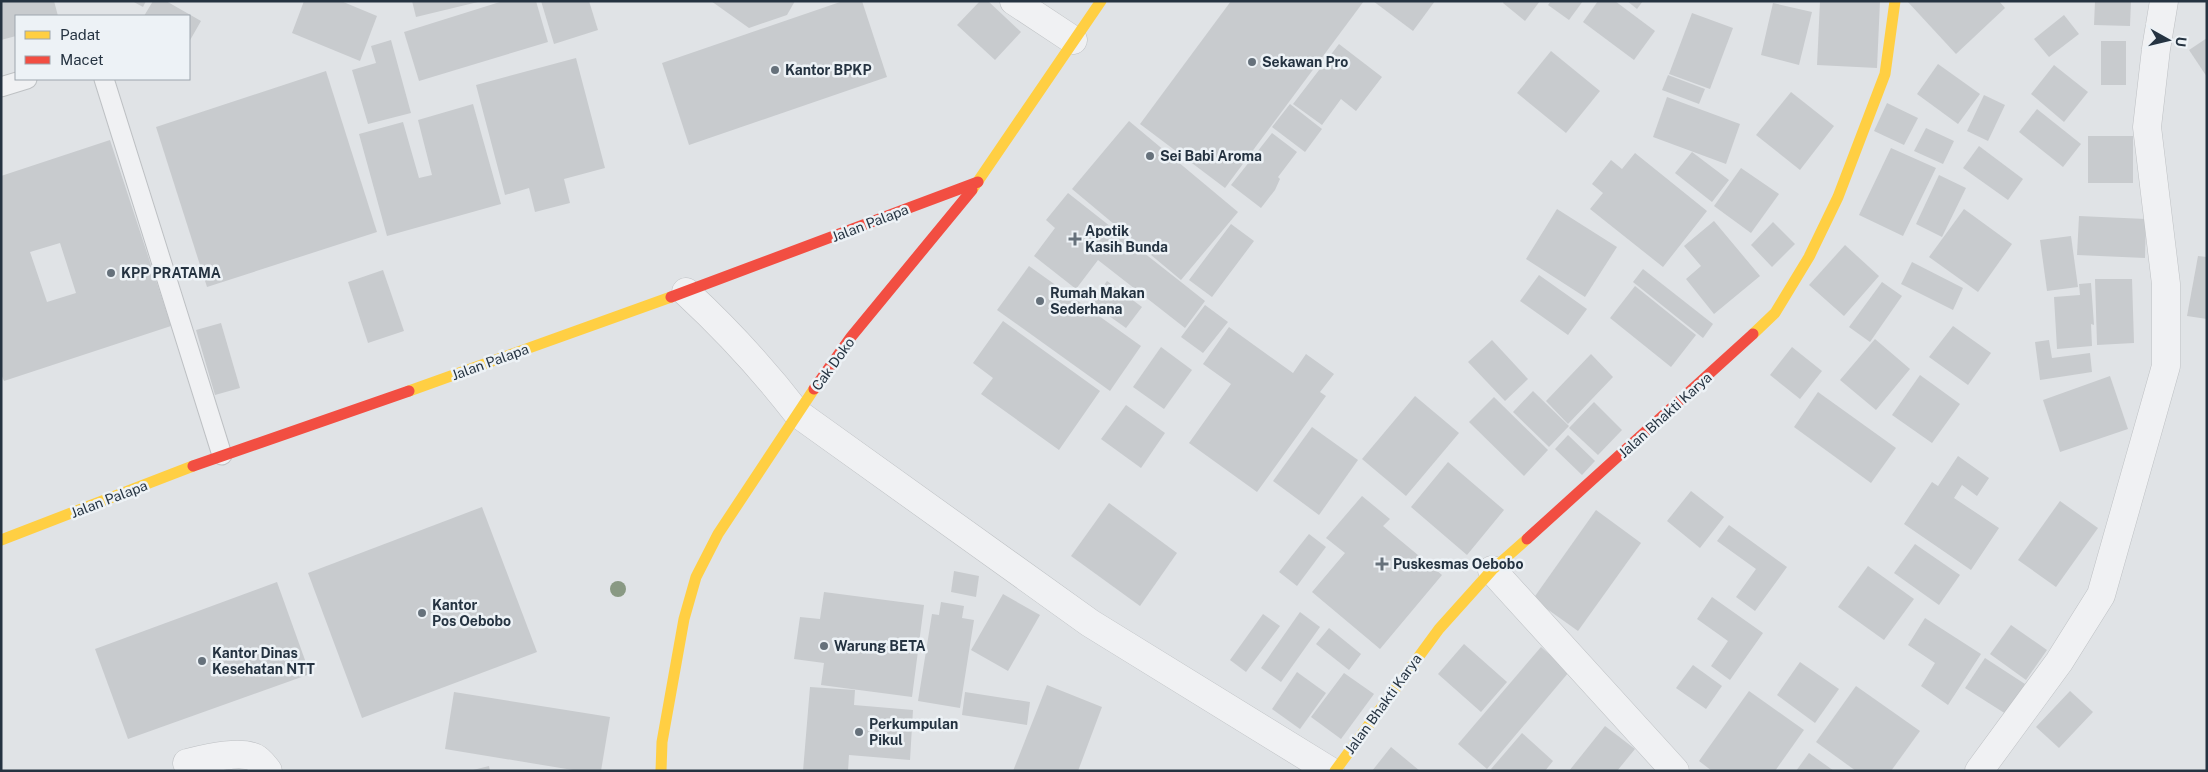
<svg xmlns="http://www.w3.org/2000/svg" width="2208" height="772" font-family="'Public Sans',sans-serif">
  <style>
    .building { fill: #c8cbce; fill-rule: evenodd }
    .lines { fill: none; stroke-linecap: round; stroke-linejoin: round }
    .lane-casing { stroke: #bec1c4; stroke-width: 21 }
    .street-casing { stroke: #bec1c4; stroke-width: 29 }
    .lane { stroke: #f0f1f3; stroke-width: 19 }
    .street { stroke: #f0f1f3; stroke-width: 28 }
    .slow { stroke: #ffcf43; stroke-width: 11 }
    .jam { stroke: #f24e42; stroke-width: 11 }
    .tree { fill: #899983 }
    .poi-dot { fill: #66717b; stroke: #edf2f6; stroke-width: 2 }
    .labels { text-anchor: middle; stroke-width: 5; stroke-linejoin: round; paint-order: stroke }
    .poi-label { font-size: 14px; font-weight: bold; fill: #253341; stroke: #edf2f6; text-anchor: start }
    .street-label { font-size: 14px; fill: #253341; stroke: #edf2f6 }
  </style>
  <rect width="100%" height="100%" fill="#e0e3e6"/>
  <g class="building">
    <path d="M1 1H54L58 16H16V36L1 40Z"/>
    <path d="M132 1H146L143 7Z"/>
    <path d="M153 1H166L201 21 189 42V16H144Z"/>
    <path d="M304 1H341L377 16 360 61 292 33Z"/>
    <path d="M412 1H478V2L416 17Z"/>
    <path d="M503 1H536L548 42 419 81 404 32Z"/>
    <path d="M541 1H589L598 30 554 44Z"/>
    <path d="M711 1H795L787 15 749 28Z"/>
    <path d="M843 1H862L887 77 689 145 662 63Z"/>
    <path d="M980 1H988L1021 32 995 60 957 25Z"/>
    <path d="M1231 1H1364L1225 188 1140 124Z"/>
    <path d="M1373 1H1435L1413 31Z"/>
    <path d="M1504 1H1540L1525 21 1503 3Z"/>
    <path d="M1551 1H1583L1569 20 1548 5Z"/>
    <path d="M1598 1H1615L1655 31 1634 60 1583 22Z"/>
    <path d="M1627 1H1643L1637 9Z"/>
    <path d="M1820 1H1880L1877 68 1817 65Z"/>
    <path d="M1907 1H1999L2005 8 1956 54Z"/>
    <path d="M2095 1H2131L2130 26 2094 25Z"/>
    <path d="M1773 3 1812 12 1799 65 1761 55Z"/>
    <path d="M1692 13 1733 28 1710 89 1669 74Z"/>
    <path d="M2064 15 2079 34 2049 57 2034 39Z"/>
    <path d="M2207 38V77L2189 50Z"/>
    <path d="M391 40 411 113 368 124 352 70 376 63 371 46Z"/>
    <rect x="2101" y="41" width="25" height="44"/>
    <path d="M1339 44 1382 77 1356 111 1341 99 1322 125 1293 104Z"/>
    <path d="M1551 51 1600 91 1566 133 1517 93Z"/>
    <path d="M576 58 605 168 564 179 570 203 535 212 529 188 505 195 476 85Z"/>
    <path d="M1938 64 1980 94 1958 124 1917 94Z"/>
    <path d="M2054 65 2088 92 2064 122 2031 94Z"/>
    <path d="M326 71 377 232 207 287 156 127Z"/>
    <path d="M1668 75 1705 89 1699 104 1662 90Z"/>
    <path d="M1791 92 1834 126 1800 170 1756 135Z"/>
    <path d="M1984 95 2005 105 1988 141 1967 131Z"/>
    <path d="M1667 97 1740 124 1726 164 1653 137Z"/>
    <path d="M1887 103 1918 118 1904 145 1874 131Z"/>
    <path d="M473 104 501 204 387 236 359 134 403 122 419 178 432 175 418 120Z"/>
    <path d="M1290 104 1322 129 1305 152 1272 127Z"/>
    <path d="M2037 109 2081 144 2063 167 2019 132Z"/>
    <path d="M1129 121 1238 212 1181 280 1072 189Z"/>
    <path d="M1926 128 1954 141 1943 164 1914 151Z"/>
    <path d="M1272 133 1297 152 1278 177 1280 179 1275 190 1261 208 1231 185Z"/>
    <rect x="2088" y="136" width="45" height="47"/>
    <path d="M110 140 171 326 4 381 1 374V176ZM60 243 76 293 47 302 30 252Z"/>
    <path d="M1979 146 2023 179 2008 200 1963 168Z"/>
    <path d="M1891 148 1936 168 1903 236 1859 215Z"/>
    <path d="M1692 152 1729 180 1712 202 1675 173Z"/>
    <path d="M1635 153 1707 211 1663 267 1590 209 1603 193 1592 184 1611 160 1622 169Z"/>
    <path d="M1741 168 1779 194 1751 233 1714 206Z"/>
    <path d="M1939 175 1966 188 1942 237 1916 224Z"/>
    <path d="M1068 193 1205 301 1185 328 1098 260 1076 289 1034 256 1055 228 1046 220Z"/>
    <path d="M1557 209 1617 247 1585 297 1526 259Z"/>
    <path d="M1964 209 2012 244 1978 292 1929 257Z"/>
    <path d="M2079 216 2146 219 2145 258 2077 255Z"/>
    <path d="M1714 221 1760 276 1714 314 1686 279 1701 266 1684 246Z"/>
    <path d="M1773 222 1795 244 1772 267 1751 245Z"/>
    <path d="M1231 224 1254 241 1212 297 1189 280Z"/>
    <path d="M2071 236 2078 287 2047 291 2040 240Z"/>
    <path d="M1845 245 1879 276 1844 316 1809 285Z"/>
    <path d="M2198 256 2207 257V319L2187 316Z"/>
    <path d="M1912 262 1963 288 1953 310 1901 284Z"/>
    <path d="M1029 266 1141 346 1110 391 997 310Z"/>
    <path d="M1643 269 1713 324 1703 338 1633 282Z"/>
    <path d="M383 270 404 331 368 343 348 282Z"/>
    <path d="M1539 275 1587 309 1568 335 1520 301Z"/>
    <path d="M2095 279H2132L2134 343 2097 345Z"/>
    <path d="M1107 281 1142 307 1126 328 1091 303Z"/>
    <path d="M1882 282 1902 296 1870 342 1849 327Z"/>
    <path d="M2091 283 2094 325 2091 324 2092 346 2057 349 2054 297 2080 295 2079 284Z"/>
    <path d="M1635 286 1696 335 1671 367 1610 318Z"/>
    <path d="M1205 305 1228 322 1203 353 1181 337Z"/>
    <path d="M1003 321 1100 391 1059 450 981 394 993 378 973 363Z"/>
    <path d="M221 323 240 388 215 395 196 330Z"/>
    <path d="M1953 326 1991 353 1968 385 1929 357Z"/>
    <path d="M1229 327 1293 373 1306 354 1334 374 1320 392 1326 396 1257 492 1189 443 1231 384 1203 364Z"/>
    <path d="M1875 339 1910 369 1876 410 1840 380Z"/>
    <path d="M1492 340 1528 379 1505 401 1468 362Z"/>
    <path d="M2049 340 2052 358 2090 353 2092 372 2040 380 2035 342Z"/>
    <path d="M1161 347 1192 370 1164 409 1133 387Z"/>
    <path d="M1792 347 1822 371 1800 399 1770 375Z"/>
    <path d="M1591 354 1613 377 1568 424 1546 401Z"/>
    <path d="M1920 375 1960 404 1932 443 1892 415Z"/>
    <path d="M2110 376 2128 429 2060 452 2043 400Z"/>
    <path d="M1533 391 1569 426 1549 447 1513 412Z"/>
    <path d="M1818 392 1896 448 1871 483 1794 427Z"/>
    <path d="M1415 396 1459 433 1406 496 1362 459Z"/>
    <path d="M1494 397 1548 450 1524 476 1469 422Z"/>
    <path d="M1594 402 1622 430 1598 455 1569 428Z"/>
    <path d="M1126 405 1165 433 1141 468 1101 439Z"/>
    <path d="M1312 427 1358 460 1319 515 1273 481Z"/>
    <path d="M1568 435 1595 461 1582 475 1555 449Z"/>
    <path d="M1958 456 1989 478 1977 496 1962 485 1954 498 1999 528 1971 570 1904 524 1932 482 1938 486Z"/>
    <path d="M1448 462 1504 510 1467 555 1411 507Z"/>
    <path d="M1691 491 1724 517 1700 548 1667 521Z"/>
    <path d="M1362 496 1390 519 1383 526 1442 575 1380 649 1312 592 1345 553 1326 538Z"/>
    <path d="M2060 501 2098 528 2056 587 2018 560Z"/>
    <path d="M1109 503 1177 553 1140 606 1071 556Z"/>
    <path d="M482 507 537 652 362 718 308 573Z"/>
    <path d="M1596 510 1641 543 1578 631 1533 599Z"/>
    <path d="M1729 525 1787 567 1755 611 1736 597 1756 569 1717 541Z"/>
    <path d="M1309 534 1326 547 1297 586 1279 572Z"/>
    <path d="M1915 544 1960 575 1939 605 1894 573Z"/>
    <path d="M1868 566 1914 599 1884 640 1838 607Z"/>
    <path d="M954 571 979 576 976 597 951 592Z"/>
    <path d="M277 582 310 674 128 739 95 649Z"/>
    <path d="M824 592 924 605 912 697 821 685 824 663 794 659 800 617 820 619Z"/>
    <path d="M1003 594 1040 615 1008 671 971 650Z"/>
    <path d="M1712 597 1763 633 1730 680 1711 666 1728 641 1697 619Z"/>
    <path d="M941 602 964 606 962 618 974 620 960 708 918 701 932 614 939 615Z"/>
    <path d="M1300 612 1320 627 1281 682 1261 668Z"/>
    <path d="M1263 614 1280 626 1246 672 1230 660Z"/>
    <path d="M1925 618 1981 654 1948 705 1921 686 1935 663 1908 645Z"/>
    <path d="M2011 625 2047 650 2026 680 1990 654Z"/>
    <path d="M1329 628 1361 654 1349 670 1316 644Z"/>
    <path d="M1464 644 1507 682 1481 712 1438 674Z"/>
    <path d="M1541 647 1569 672 1487 769 1458 744Z"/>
    <path d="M1985 658 2025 684 2006 714 1965 688Z"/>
    <path d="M1800 662 1839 689 1815 723 1777 695Z"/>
    <path d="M1693 665 1722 686 1706 709 1676 688Z"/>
    <path d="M1297 672 1326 693 1300 729 1272 709Z"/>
    <path d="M1344 673 1374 694 1341 739 1311 717Z"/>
    <path d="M1047 685 1102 707 1078 771H1013Z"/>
    <path d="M1856 686 1920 731 1891 771H1856L1816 742Z"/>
    <path d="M810 687 855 690 854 705 913 710 910 760 849 755 848 771H803Z"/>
    <path d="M1749 691 1804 730 1775 771H1712L1699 761Z"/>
    <path d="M2070 691 2093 712 2059 748 2036 727Z"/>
    <path d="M454 692 610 717 601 771H579L445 749Z"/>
    <path d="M965 692 1030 702 1027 725 962 715Z"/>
    <path d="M1605 726 1635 749 1617 771H1569Z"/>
    <path d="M1522 733 1553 761 1545 771H1493L1491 769Z"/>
    <path d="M1391 747 1420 771H1372Z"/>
    <path d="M1809 753 1834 771H1796Z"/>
    <path d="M489 766 490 771H473V770Z"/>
  </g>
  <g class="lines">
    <g class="lane-casing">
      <g id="lane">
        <path d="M104 79 222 455"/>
        <path d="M1 87 27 79"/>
      </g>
    </g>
    <g class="street-casing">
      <g id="street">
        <path d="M1014 1 1073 40"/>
        <path d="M686 292C727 330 763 369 797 413L1090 623 1330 771"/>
        <path d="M1492 570 1675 771"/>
        <path d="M187 763C204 759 243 749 257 759 261 762 265 767 268 771"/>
        <path d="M1979 771 2059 662 2101 595 2166 366V284L2147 127 2156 49 2164 1"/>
      </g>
    </g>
    <use href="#lane" class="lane"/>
    <use href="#street" class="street"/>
    <g class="slow">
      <path d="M972 190 1101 1"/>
      <path d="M1753 334 1775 313 1809 257 1838 197 1885 74 1895 1"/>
      <path d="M409 391 671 297"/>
      <path d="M1 540 193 466"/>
      <path d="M661 771 662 742 684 619 696 577 718 534 814 389"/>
      <path d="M1335 771 1439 629 1492 570 1527 539"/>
    </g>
    <g class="jam">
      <path d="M671 297 978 182"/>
      <path d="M814 389 851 337 972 190"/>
      <path d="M193 466 409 391"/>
      <path d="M1527 539 1753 334"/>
    </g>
  </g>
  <circle class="tree" cx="618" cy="589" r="8"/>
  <g class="poi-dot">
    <circle cx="1252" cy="62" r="5"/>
    <circle cx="775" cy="70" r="5"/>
    <circle cx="1150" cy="156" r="5"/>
    <path d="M1072.5 231.5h5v5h5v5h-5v5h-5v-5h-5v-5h5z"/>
    <circle cx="111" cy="273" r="5"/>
    <circle cx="1040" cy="301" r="5"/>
    <path d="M1379.5 556.5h5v5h5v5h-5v5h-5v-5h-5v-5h5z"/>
    <circle cx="422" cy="613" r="5"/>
    <circle cx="824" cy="646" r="5"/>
    <circle cx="202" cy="661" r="5"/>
    <circle cx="859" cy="732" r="5"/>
  </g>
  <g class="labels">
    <g class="poi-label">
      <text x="1262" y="67">Sekawan Pro</text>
      <text x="785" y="75">Kantor BPKP</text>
      <text x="1160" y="161">Sei Babi Aroma</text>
      <text x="1085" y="236">Apotik<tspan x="1085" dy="16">Kasih Bunda</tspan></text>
      <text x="121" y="278">KPP PRATAMA</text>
      <text x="1050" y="298">Rumah Makan<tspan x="1050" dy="16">Sederhana</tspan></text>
      <text x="1393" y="569">Puskesmas Oebobo</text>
      <text x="432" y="610">Kantor<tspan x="432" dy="16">Pos Oebobo</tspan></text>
      <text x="834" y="651">Warung BETA</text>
      <text x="212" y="658">Kantor Dinas<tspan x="212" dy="16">Kesehatan NTT</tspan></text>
      <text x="869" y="729">Perkumpulan<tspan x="869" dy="16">Pikul</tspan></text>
    </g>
    <g class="street-label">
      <text transform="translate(870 223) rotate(-21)" y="5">Jalan Palapa</text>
      <text transform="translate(490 362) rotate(-20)" y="5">Jalan Palapa</text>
      <text transform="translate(833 364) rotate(-54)" y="5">Cak Doko</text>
      <text transform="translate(1665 415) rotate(-42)" y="5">Jalan Bhakti Karya</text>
      <text transform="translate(109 499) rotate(-21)" y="5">Jalan Palapa</text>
      <text transform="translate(1383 704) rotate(-54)" y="5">Jalan Bhakti Karya</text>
    </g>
  </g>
  <rect width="2208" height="772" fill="none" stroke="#253341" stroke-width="5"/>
  <rect x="15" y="15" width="175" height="65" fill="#edf2f6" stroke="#9da6ae"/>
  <rect x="25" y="31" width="25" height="8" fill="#ffcf43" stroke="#9da6ae"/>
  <text x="60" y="40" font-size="15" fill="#253341">Padat</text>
  <rect x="25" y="56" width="25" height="8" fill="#f24e42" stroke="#9da6ae"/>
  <text x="60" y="65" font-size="15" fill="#253341">Macet</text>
  <g transform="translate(2168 40) rotate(98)" stroke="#edf2f6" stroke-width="4" paint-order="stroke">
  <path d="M0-4L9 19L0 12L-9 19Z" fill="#253341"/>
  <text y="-8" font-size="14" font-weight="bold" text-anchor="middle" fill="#253341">U</text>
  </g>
</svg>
